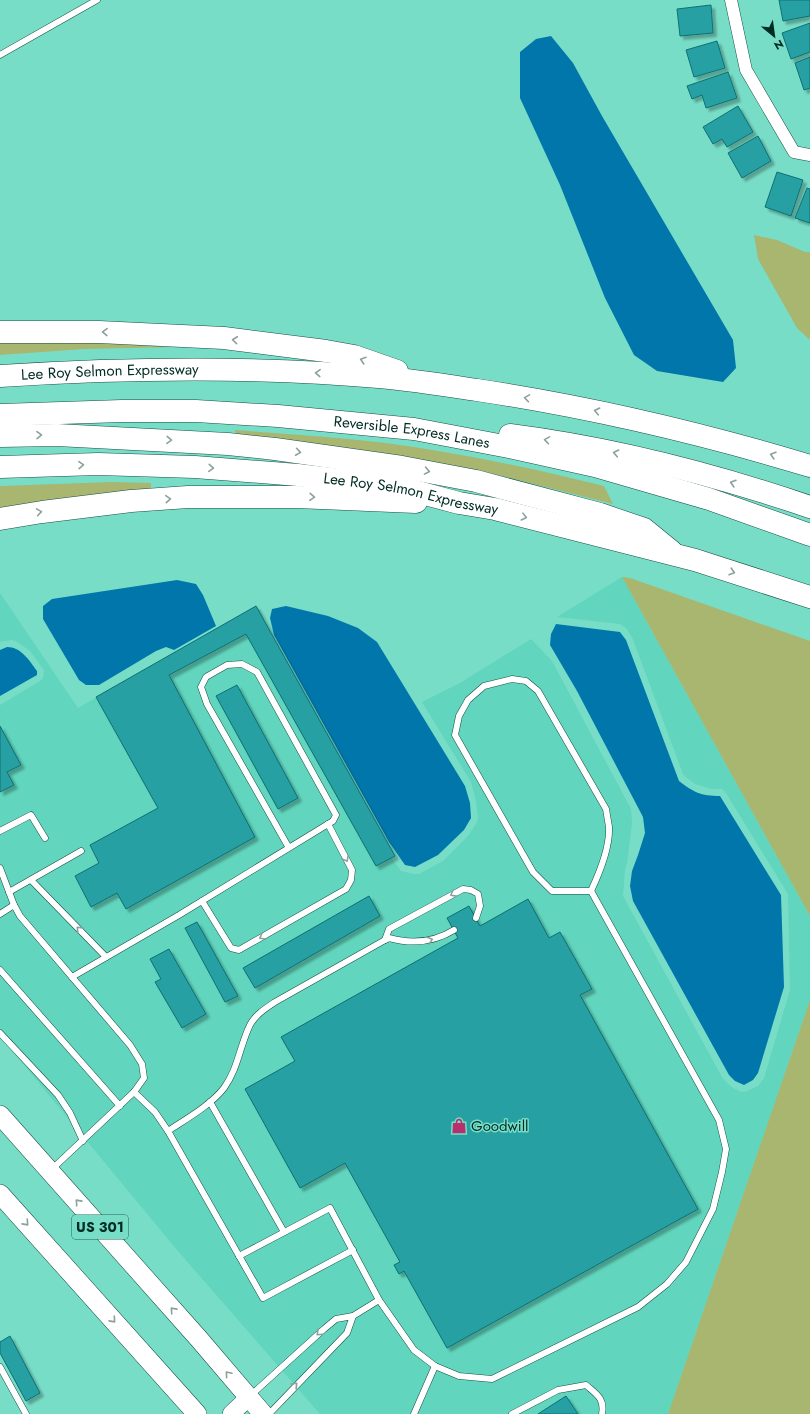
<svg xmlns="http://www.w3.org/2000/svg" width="810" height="1414" font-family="Jost,sans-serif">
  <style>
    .built { fill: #61d5bd }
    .green { fill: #a8b66f }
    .water { fill: #0076ab }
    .building { fill: #26a0a3; stroke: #0f7073; filter: url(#shadow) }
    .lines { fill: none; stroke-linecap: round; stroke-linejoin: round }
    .lane-casing { stroke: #164f44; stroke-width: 7 }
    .street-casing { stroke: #164f44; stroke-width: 13 }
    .secondary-casing { stroke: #164f44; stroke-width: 18 }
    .primary-casing { stroke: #164f44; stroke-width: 20 }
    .highway-casing { stroke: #164f44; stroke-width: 23 }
    .lane { stroke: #fff; stroke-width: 6 }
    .street { stroke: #fff; stroke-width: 12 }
    .secondary { stroke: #fff; stroke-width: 17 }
    .primary { stroke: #fff; stroke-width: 19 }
    .highway { stroke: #fff; stroke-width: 22 }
    .oneway { stroke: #8ca09c }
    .labels { text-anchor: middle; stroke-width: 3; stroke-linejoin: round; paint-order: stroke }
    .shield { fill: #78ddc7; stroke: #246155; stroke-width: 1 }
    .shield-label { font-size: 14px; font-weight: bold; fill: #002c24 }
    .street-label { font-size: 15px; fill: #002c24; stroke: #78ddc7 }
    .poi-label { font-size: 15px; fill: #002c24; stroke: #78ddc7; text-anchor: start }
  </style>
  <defs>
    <filter id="shadow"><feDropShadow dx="3.5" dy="3.5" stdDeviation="1" flood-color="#0004"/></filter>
  </defs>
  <rect width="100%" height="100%" fill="#78ddc7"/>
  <path class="built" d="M622 577 810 916V1000L668 1414H320L177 1250 0 1036V705L40 681 43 678 44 670 30 651 16 641 12 640 0 642V593L78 708 257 605 263 616 268 639 383 846 401 871 414 874H419L443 861 468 836 477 822 478 818 476 801 471 782 422 702 460 683 531 639 552 661 631 809 632 823 627 863 625 870 623 896 723 1079 733 1088 742 1092 747 1091 758 1086 764 1078 790 990 788 894 726 793 722 789H711L695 784 687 778 683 774 632 637 626 628 620 624 557 617Z"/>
  <g class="green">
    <path d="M754 235 777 240 805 252H810V340L797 328 758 259Z"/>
    <path d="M0 337 175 340V347L84 349 0 355Z"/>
    <path d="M235 430C285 434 336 437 386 443 460 453 532 468 604 486L613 504 494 474 351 449 270 437 236 435Z"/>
    <path d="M112 482 151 483V493L0 511V486Z"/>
    <path d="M622 577 630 578 810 641V916Z"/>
    <path d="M810 1000V1414H668Z"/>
  </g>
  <g class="water">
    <path d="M551 36 573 63 602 116 733 340 736 368 723 382 657 371 634 355 605 298 560 185 520 98V52L536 39Z"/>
    <path d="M177 580 196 584 203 595 216 626 174 650 166 647 156 651 99 685H86L79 680 43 619V606L52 599Z"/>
    <path d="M286 606 328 616 358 628 377 642 465 786 470 803 471 818 464 830 438 855 415 867 405 865 389 842 274 635 270 618 272 609Z"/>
    <path d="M556 624 620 632 626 640 679 781C693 792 701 796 720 796L781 895 784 987 758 1073 753 1080 744 1085 735 1081 729 1075 633 901 630 886 632 871 638 855 645 833 643 817 577 691 550 645 551 634Z"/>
    <path d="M7 647C21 647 29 660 37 671V675L0 696V650Z"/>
  </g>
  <g class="building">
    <path d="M779 0H810V16L783 21Z"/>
    <path d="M711 5 713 33 680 36 677 9Z"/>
    <path d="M810 23V52L791 59 782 33Z"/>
    <path d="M717 41 725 68 694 77 686 50Z"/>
    <path d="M810 57V88L804 90 795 63Z"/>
    <path d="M728 72 737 98 706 108 702 95 692 99 687 86Z"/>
    <path d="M738 106 753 132 727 147 722 139 713 144 703 127Z"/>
    <path d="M758 136 771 161 742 178 728 153Z"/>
    <path d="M777 172 803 180 791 216 765 207Z"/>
    <path d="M807 188 810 189V223L795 218Z"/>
    <path d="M256 606 395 856 376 866 246 634 169 675 255 837 126 909 117 893 91 907 75 876 99 863 90 845 158 808 96 697Z"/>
    <path d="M237 685 298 798 278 809 216 696Z"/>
    <path d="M0 726 21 765 7 772 14 785 0 792Z"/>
    <path d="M369 896 380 916 255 988 243 968Z"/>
    <path d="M528 899 549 938 560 932 592 989 580 995 698 1209 447 1348 404 1271 399 1274 394 1265 400 1262 345 1163 300 1188 245 1089 295 1061 281 1037 458 938 447 918 469 906 480 926Z"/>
    <path d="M197 922 238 996 225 1002 185 928Z"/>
    <path d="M169 949 206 1014 182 1028 155 982 161 979 150 959Z"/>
    <path d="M10 1336 40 1393 26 1401 0 1353V1342Z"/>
    <path d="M566 1396 578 1414H538Z"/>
  </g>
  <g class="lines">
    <g class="lane-casing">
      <g id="lane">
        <path d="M0 55 97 0"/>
        <path d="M512 679 526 681 538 691 606 809C607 815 608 821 609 827 610 846 599 874 591 891H552L533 872 455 735 459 716 468 700 484 686Z"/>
        <path d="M0 831 31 815 45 838"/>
        <path d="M0 868 14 905 20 916 130 1045 142 1064 144 1078 134 1092 51 1170"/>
        <path d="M31 880 106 957"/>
        <path d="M9 892 81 851"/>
        <path d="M202 901 231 948 239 950 346 889 351 880 352 870 328 824"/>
        <path d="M0 914 14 905"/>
        <path d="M454 930C433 943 411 944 389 938L385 940 389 929 463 889 471 890 478 894 480 906 476 918"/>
        <path d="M0 970 120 1106"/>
        <path d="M72 977 179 915 333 821 336 815 257 672 242 664 227 665 206 677 201 687 207 704 289 848"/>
        <path d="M0 1033 58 1095 70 1113 83 1141"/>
        <path d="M134 1092 155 1112 168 1131 263 1298 353 1250"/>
        <path d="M210 1102 284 1232"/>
        <path d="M168 1131C186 1119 211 1105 224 1088 238 1069 240 1045 250 1025 255 1015 266 1008 275 1002L385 940"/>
        <path d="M239 1256 330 1208 379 1300 414 1350 435 1366 459 1376 492 1379 638 1307 667 1284 686 1262 713 1209 722 1172 726 1149 719 1120 591 891"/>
        <path d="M353 1316 379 1300"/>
        <path d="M0 1367 26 1414"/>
        <path d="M250 1396 324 1329 336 1319 353 1316 347 1333 269 1414"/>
        <path d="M414 1414 435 1366"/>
        <path d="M512 1414 558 1390 586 1385C596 1394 605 1398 602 1414"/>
      </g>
    </g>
    <g class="street-casing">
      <path id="street" d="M731 0 746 70 794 152 810 155"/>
    </g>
    <g class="secondary-casing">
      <path id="secondary" d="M231 1414 248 1398"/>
    </g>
    <g class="primary-casing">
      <g id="primary">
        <path d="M0 1115 199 1339 263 1414"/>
        <path d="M0 1194 197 1414"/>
      </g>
    </g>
    <g class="highway-casing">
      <g id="highway">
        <path d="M0 332H99L224 338 326 351 354 356 397 371"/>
        <path id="s1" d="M0 376C126 368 252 366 379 377 412 380 444 385 477 390 590 407 701 433 810 466"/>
        <path id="s2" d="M0 415 122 411H196L278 416 414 429 509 447 595 466 709 499 810 535"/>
        <path d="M510 435C612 448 713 474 810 507"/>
        <path d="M0 436 57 435 228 444 275 449 402 467 476 481 600 514 644 529 671 551"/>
        <path id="s3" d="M0 467 98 464 195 467 298 475 382 485 410 490 459 503 495 509 695 560 810 597"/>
        <path d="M0 519 42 512 131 501 188 497H297L416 502"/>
      </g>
    </g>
    <use href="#lane" class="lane"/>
    <use href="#street" class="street"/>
    <use href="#secondary" class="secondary"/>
    <use href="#primary" class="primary"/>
    <use href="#highway" class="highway"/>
  </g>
  <defs><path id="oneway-chevron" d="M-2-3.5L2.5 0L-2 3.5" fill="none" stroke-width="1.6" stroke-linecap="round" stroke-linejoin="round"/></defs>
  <g class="oneway">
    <use href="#oneway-chevron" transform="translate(105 332) rotate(-178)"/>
    <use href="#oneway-chevron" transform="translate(235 340) rotate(-174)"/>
    <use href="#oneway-chevron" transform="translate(363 360) rotate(-162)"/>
    <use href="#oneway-chevron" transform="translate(318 373) rotate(-177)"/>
    <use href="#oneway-chevron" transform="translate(527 398) rotate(-171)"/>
    <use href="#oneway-chevron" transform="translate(597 411) rotate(-168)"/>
    <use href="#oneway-chevron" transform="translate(39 435) rotate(-1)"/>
    <use href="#oneway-chevron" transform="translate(169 440) rotate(3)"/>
    <use href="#oneway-chevron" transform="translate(547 440) rotate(-171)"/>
    <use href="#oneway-chevron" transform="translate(298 452) rotate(8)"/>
    <use href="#oneway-chevron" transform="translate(616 453) rotate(-168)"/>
    <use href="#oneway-chevron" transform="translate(773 455) rotate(-164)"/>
    <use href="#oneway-chevron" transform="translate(81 465) rotate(-1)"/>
    <use href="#oneway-chevron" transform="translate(211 468) rotate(4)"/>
    <use href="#oneway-chevron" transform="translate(427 471) rotate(10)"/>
    <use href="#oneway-chevron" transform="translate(733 483) rotate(-163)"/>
    <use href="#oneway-chevron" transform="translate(312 497) rotate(3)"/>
    <use href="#oneway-chevron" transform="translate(168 499) rotate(-4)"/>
    <use href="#oneway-chevron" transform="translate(39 512) rotate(-9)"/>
    <use href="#oneway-chevron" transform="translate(524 517) rotate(14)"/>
    <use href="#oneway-chevron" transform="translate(732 572) rotate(18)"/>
    <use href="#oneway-chevron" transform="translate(346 859) rotate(62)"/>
    <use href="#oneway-chevron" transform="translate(453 894) rotate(151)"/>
    <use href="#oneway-chevron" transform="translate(79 929) rotate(-134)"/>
    <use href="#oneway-chevron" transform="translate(262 937) rotate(150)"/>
    <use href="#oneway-chevron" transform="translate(430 940) rotate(-19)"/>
    <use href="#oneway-chevron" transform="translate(78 1202) rotate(-132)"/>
    <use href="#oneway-chevron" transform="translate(26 1223) rotate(48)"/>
    <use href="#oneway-chevron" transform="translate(173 1310) rotate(-132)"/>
    <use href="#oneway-chevron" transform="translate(113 1320) rotate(48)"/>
    <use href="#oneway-chevron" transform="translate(319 1333) rotate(137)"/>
    <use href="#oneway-chevron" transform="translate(228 1374) rotate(-130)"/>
    <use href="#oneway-chevron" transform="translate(295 1385) rotate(-46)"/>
  </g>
  <defs>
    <g id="shop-bare" transform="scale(1.2)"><path d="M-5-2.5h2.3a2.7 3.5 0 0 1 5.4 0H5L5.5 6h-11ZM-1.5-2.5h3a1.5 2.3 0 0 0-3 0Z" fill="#b82f6d" stroke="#78ddc7" stroke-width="2.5" paint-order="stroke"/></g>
  </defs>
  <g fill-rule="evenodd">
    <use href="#shop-bare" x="459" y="1126"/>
  </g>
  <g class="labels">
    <rect class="shield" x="72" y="1215" width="56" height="24" rx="3"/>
    <g class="shield-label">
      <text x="100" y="1232">US 301</text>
    </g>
    <g class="street-label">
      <text dy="5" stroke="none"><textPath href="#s1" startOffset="110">Lee Roy Selmon Expressway</textPath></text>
      <text dy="5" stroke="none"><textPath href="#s2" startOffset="413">Reversible Express Lanes</textPath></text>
      <text dy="5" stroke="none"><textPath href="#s3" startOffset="413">Lee Roy Selmon Expressway</textPath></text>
    </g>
    <g class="poi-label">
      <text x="471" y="1131">Goodwill</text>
    </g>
  </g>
  <g transform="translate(774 36) rotate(151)" stroke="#78ddc7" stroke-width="3" paint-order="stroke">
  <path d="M0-3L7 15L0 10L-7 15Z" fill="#002c24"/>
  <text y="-6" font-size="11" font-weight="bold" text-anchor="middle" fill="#002c24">N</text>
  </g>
</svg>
